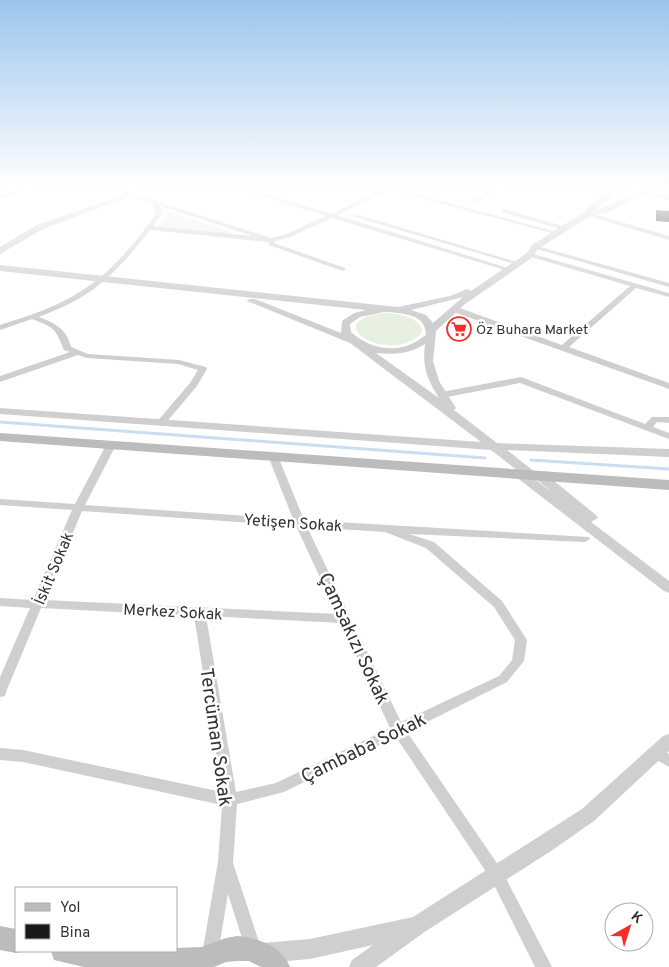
<svg xmlns="http://www.w3.org/2000/svg" width="669" height="967" font-family="Overpass,sans-serif">
  <style>
    .green { fill: #e7f0e0 }
    .lines { fill: none; stroke-linecap: round; stroke-linejoin: round }
    .stream { stroke: #cbdef1; stroke-width: 3 }
    .building { fill: #191919 }
    .minor { fill: #cfcfcf; fill-rule: evenodd }
    .tertiary { fill: #cfcfcf; fill-rule: evenodd }
    .secondary { fill: #bcbcbc; fill-rule: evenodd }
    .labels { text-anchor: middle; stroke-width: 5; stroke-linejoin: round; paint-order: stroke }
    .far-poi-label { font-size: 14px; fill: #323232; stroke: #fff; text-anchor: start }
    .street-label { font-size: 16px; fill: #323232; stroke: #fff }
    .near-street-label { font-size: 19px; fill: #323232; stroke: #fff }
  </style>
  <rect width="100%" height="100%" fill="#fff"/>
  <g class="green">
    <path d="M169 211 232 232 231 234 157 226Z"/>
    <path d="M386 313C399 314 415 315 422 329L421 334C388 366 315 320 386 313Z"/>
  </g>
  <g class="lines">
    <g class="stream">
      <path d="M0 422 485 458"/>
      <path d="M531 460 669 469"/>
    </g>
  </g>
  <path class="building" d="M656 210 669 211V222L656 221Z"/>
  <g class="lines">
    <g class="minor">
      <path d="M23 188H31L0 199V195Z"/>
      <path d="M108 188H116L271 238 284 235 326 216 238 189 237 188H245L331 214 386 188H394L560 233 555 234 390 190 337 215 511 269 505 270 332 218 288 238 274 241V243L345 268V270L343 271 269 245 268 242 150 230C132 253 112 277 88 293 73 303 56 310 39 317 55 323 67 329 71 347L88 354 179 360 206 367 207 369 197 386 164 425 161 426 156 423 190 383 198 370 178 364 87 358 78 355 0 382V376L70 352 64 350C55 328 55 328 32 319L0 330V325C28 316 57 307 81 291 111 273 136 242 156 214L153 204ZM160 206 253 236 153 226 162 214Z"/>
      <path d="M495 188H502L474 204 469 203Z"/>
      <path d="M643 191 669 196V200L643 193Z"/>
      <path d="M503 209 567 227 568 228 565 230 501 212V210Z"/>
      <path d="M587 212 669 236V240L585 215V213Z"/>
      <path d="M355 215H359L520 263 515 264 355 217Z"/>
      <path d="M533 246H537L669 283V287L533 248Z"/>
      <path d="M530 253 669 293V297L636 288 569 347 669 383V389L451 311V307H457L562 345 630 286 528 256 527 255Z"/>
      <path d="M521 377 645 424 652 417H669V423L657 422 653 427 669 433V439L520 383 442 398 438 395 442 392Z"/>
      <path d="M111 442 116 445 85 505 293 519 268 456 273 453 278 456 304 520 589 537 590 539 585 542 409 534 434 542 502 601 527 640 524 661 507 682 407 732 501 869 552 967H535L491 879 396 737 284 792 237 804 233 863 262 951 260 957 254 959 248 957 228 894 218 954 216 960 210 962 204 960 202 954 218 862 222 805 23 762 0 760V748L23 750 222 792 194 616 41 608 6 692 5 696 0 697V677L30 608 0 606V598L33 600 72 510 0 505V499L75 504 106 445ZM82 511 296 526 337 614 45 600ZM307 527 385 532 426 548 494 607 515 640 512 660 499 676 401 722ZM206 616 341 623 390 728 276 783 236 792Z"/>
      <path d="M657 747 669 754V767L652 757 650 753 652 749Z"/>
    </g>
    <g class="tertiary">
      <path d="M143 188H153L43 229 0 254V247L37 225Z"/>
      <path d="M614 188H622L595 210C614 205 638 186 656 188L611 211 590 216 538 249 533 257 465 304 436 331 433 361 439 381 456 408 454 410 497 443 669 449V457L507 450 535 472H543L596 515 598 518 591 522 669 581V593L664 591 516 477 514 474 518 471 491 450 0 414V408L481 442 350 343 247 301 249 299H255L341 333 342 321 354 313 366 310 0 271V265L398 307 450 296 467 289 471 291 527 253 532 245 584 212 593 202ZM463 297 433 323 426 315 411 310ZM384 312C400 313 426 313 426 335 421 338 415 343 409 345 389 353 366 346 351 332L350 324 360 317ZM425 344C422 367 427 379 439 398L376 353C393 355 410 354 425 344ZM532 477H534L553 493Z"/>
      <path d="M669 734V751L594 821 551 851 426 931 376 967H349L352 960 373 945 310 959 262 963 255 960 252 953 255 946 262 943 310 939 413 917 582 809 663 736Z"/>
    </g>
    <g class="secondary">
      <path d="M0 433 669 480V490L0 441Z"/>
      <path d="M0 926 16 929V951H22L16 953 0 950Z"/>
      <path d="M237 936C259 938 282 946 290 967H261L249 961H237L226 962 214 967H84L54 960 51 951H176V948L202 947 226 938Z"/>
    </g>
  </g>
  <linearGradient id="sky" x2="0" y2="1"><stop stop-color="#9cc5ec"/><stop offset="0.58" stop-color="#fff"/><stop offset="1" stop-color="#fff" stop-opacity="0"/></linearGradient>
  <rect width="669" height="323" fill="url(#sky)"/>
  <defs>
    <g id="supermarket-ring" transform="scale(1.25)"><circle r="9.5" fill="#fff" stroke="#f62e28" stroke-width="1.5"/><path d="M-6-5.5h2.5l.6 2H6L4.5 2H-2.5L-4.4-4H-6ZM-1.5 3.2a1.3 1.3 0 1 0 .1 0ZM3 3.2a1.3 1.3 0 1 0 .1 0Z" fill="#f62e28"/></g>
  </defs>
  <g fill-rule="evenodd">
    <use href="#supermarket-ring" x="459" y="329"/>
  </g>
  <g class="labels">
    <g class="far-poi-label">
      <text x="476" y="334">Öz Buhara Market</text>
    </g>
    <g class="street-label">
      <text transform="translate(293 522) rotate(4)" y="6">Yetişen Sokak</text>
      <text transform="translate(53 568) rotate(-67)" y="6">İskit Sokak</text>
      <text transform="translate(173 611) rotate(3)" y="6">Merkez Sokak</text>
    </g>
    <g class="near-street-label">
      <text transform="translate(355 638) rotate(65)" y="7">Çamsakızı Sokak</text>
      <text transform="translate(217 737) rotate(82)" y="7">Tercüman Sokak</text>
      <text transform="translate(363 747) rotate(-26)" y="7">Çambaba Sokak</text>
    </g>
  </g>
  <rect x="15" y="887" width="162" height="65" fill="#ffffff" stroke="#adadad"/>
  <rect x="25" y="903" width="25" height="8" fill="#bcbcbc" stroke="#adadad"/>
  <text x="60" y="912" font-size="15" fill="#323232">Yol</text>
  <rect x="25" y="924" width="25" height="15" fill="#191919" stroke="#adadad"/>
  <text x="60" y="937" font-size="15" fill="#323232">Bina</text>
  <g transform="translate(629 927) rotate(39)"><circle r="24" fill="#ffffff" stroke="#adadad"/>
  <path d="M0-4L9 19L0 12L-9 19Z" fill="#f62e28"/>
  <text y="-8" font-size="14" font-weight="bold" text-anchor="middle" fill="#323232">K</text>
  </g>
</svg>
